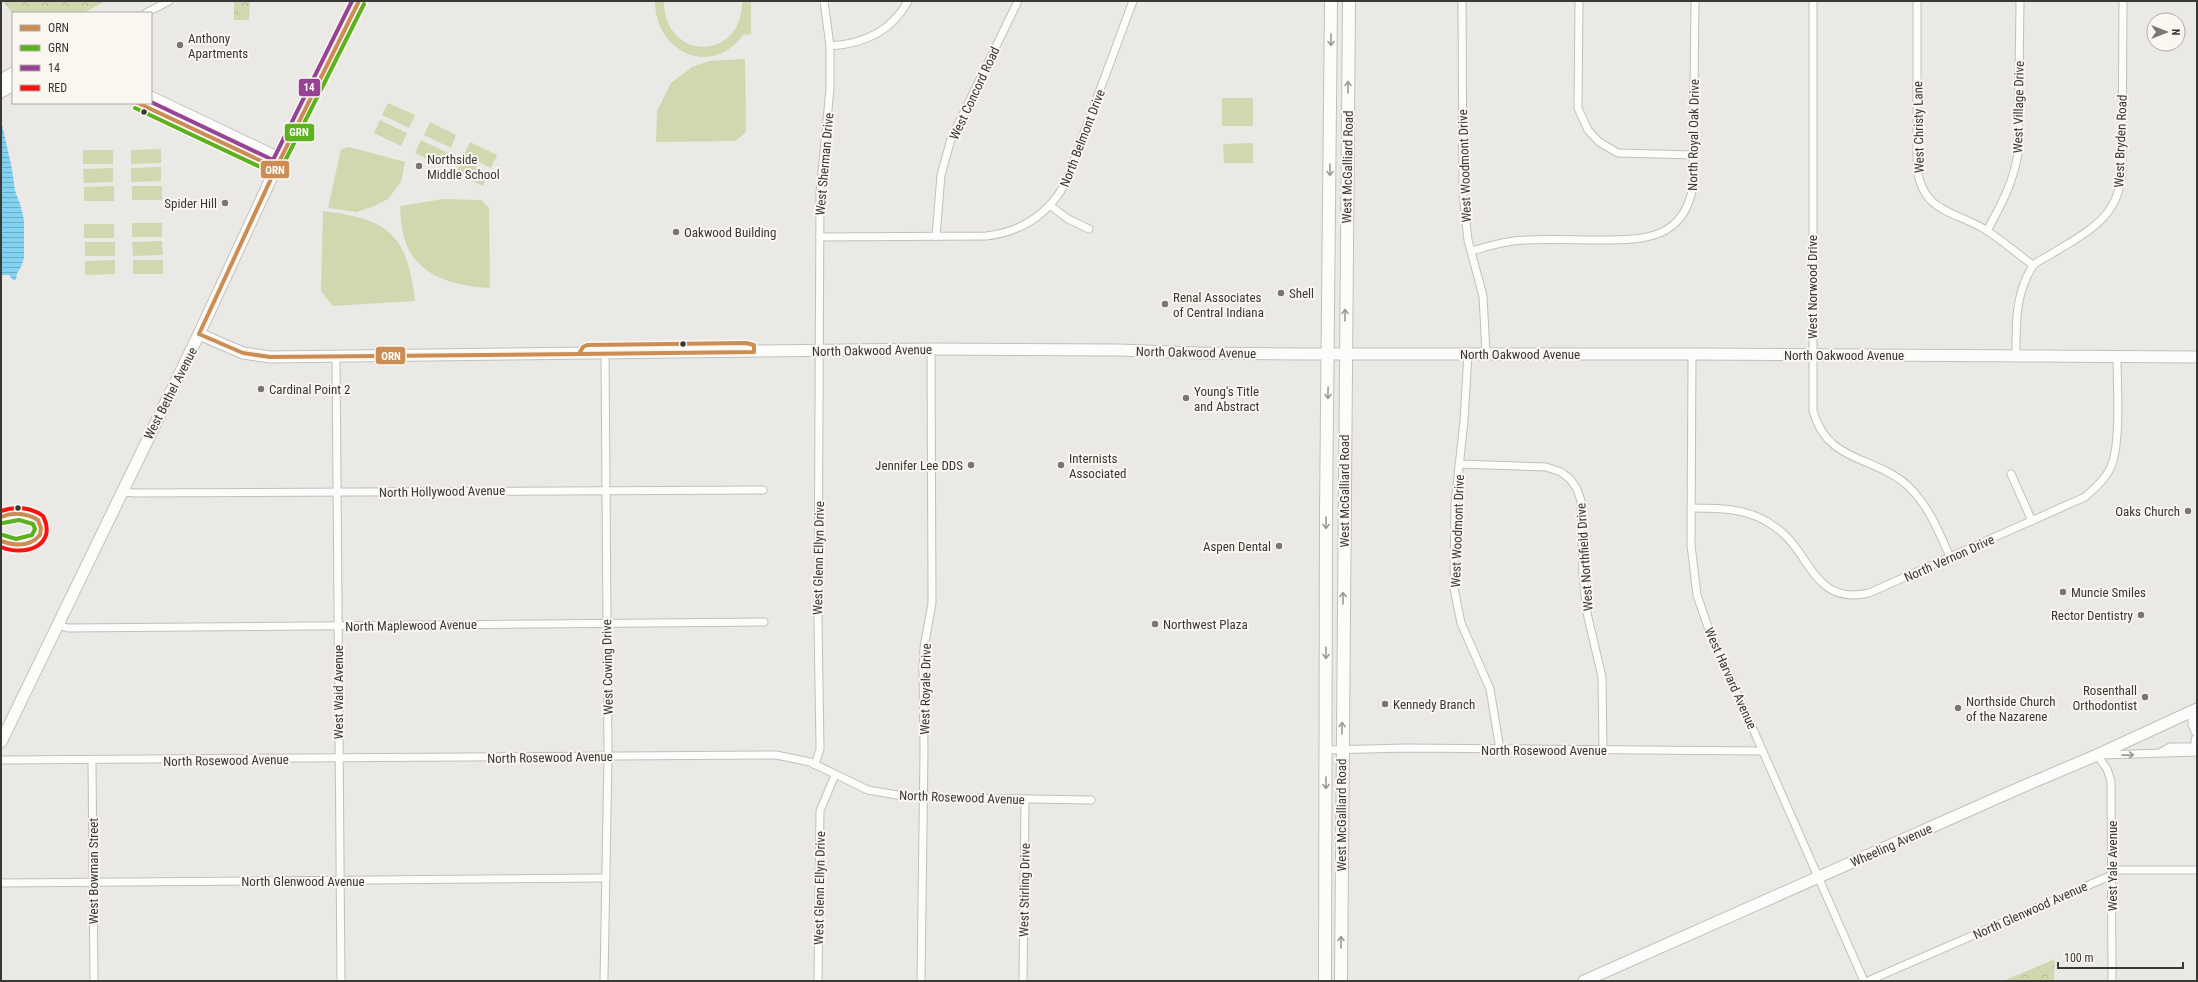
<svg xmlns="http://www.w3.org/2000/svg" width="2198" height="982" font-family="'Roboto Condensed',sans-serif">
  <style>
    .park { fill: url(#park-crowns) }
    .garden { fill: #d0d8b0 }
    .water { fill: url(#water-rules) }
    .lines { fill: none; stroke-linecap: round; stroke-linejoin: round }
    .street-casing { stroke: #c1c0bd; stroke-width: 9 }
    .secondary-casing { stroke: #c1c0bd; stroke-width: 13 }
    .primary-casing { stroke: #c1c0bd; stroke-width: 14 }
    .street { stroke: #fcfcfb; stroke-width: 7 }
    .secondary { stroke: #fcfcfb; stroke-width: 11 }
    .primary { stroke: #fcfcfb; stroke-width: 12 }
    .bus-1-casing { stroke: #faf7f1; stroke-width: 7 }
    .bus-2-casing { stroke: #faf7f1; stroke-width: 7 }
    .bus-3-casing { stroke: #faf7f1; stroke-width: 7 }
    .bus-4-casing { stroke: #faf7f1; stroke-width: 7 }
    .bus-1 { stroke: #cc8d55; stroke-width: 4 }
    .bus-2 { stroke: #5cb11f; stroke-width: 4 }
    .bus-3 { stroke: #974294; stroke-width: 4 }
    .bus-4 { stroke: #fc1010; stroke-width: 4 }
    .oneway { stroke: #9b9a98 }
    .poi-dot { fill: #787674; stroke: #faf7f1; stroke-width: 1.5 }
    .bus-dot { fill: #3a3836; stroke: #faf7f1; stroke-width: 1.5 }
    .labels { text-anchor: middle; stroke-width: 4; stroke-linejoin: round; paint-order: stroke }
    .poi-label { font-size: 13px; fill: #3a3836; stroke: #faf7f1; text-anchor: start }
    .street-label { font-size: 13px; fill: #3a3836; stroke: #faf7f1 }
    .line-badge { stroke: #faf7f1; stroke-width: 1.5 }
    .badge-label { font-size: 11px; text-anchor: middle; font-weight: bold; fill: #fff }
  </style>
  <defs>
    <pattern id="park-crowns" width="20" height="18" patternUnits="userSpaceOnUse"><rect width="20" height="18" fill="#d0d8b0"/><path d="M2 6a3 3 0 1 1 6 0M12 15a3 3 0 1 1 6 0" fill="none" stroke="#b3ba98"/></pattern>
    <pattern id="water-rules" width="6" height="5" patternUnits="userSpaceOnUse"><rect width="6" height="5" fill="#83d4f3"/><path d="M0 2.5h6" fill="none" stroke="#6cadc6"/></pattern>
  </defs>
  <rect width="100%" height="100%" fill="#ebe9e6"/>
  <g class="park">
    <path d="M3 1H106L83 13 13 14Z"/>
    <path d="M234 1H250L249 20H234Z"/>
    <path d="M2055 959 2054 981H2003Z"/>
  </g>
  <g class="garden">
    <path d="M655 1H664C664 62 743 62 742 1H751V34L743 35C712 78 655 53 655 1Z"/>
    <path d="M745 59 746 132 735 141 656 142 657 111 671 83 692 67 710 61Z"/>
    <rect x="1222" y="98" width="31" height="28"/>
    <path d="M388 103 415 115 409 128 382 115Z"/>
    <path d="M380 120 407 133 401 146 374 133Z"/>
    <path d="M430 122 456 135 451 148 424 135Z"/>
    <path d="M421 140 448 153 442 166 415 153Z"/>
    <path d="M470 142 497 155 491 168 464 155Z"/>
    <path d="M1253 143V163H1224L1223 144Z"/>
    <path d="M349 147 405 162 401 182 388 199 372 207 356 212 328 208 341 149Z"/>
    <path d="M161 149V163L131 164V150Z"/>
    <rect x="83" y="150" width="30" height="14"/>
    <path d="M462 160 489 173 483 186 456 173Z"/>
    <path d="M161 167V181L131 182V168Z"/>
    <path d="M113 168V182L84 183 83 169Z"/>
    <path d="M114 186V201H84V187Z"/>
    <rect x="132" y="186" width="30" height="14"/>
    <path d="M444 199 481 200 489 208 490 288C456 286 416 277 405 240 401 229 401 217 400 206Z"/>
    <path d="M323 211C389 219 407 234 415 301L333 306 321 291Z"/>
    <rect x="132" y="223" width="30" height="14"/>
    <rect x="84" y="224" width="30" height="14"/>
    <path d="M162 241 163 255 133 256 132 242Z"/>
    <rect x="85" y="242" width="30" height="14"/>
    <path d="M115 260V274L85 275V261Z"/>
    <rect x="133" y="260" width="30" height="14"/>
  </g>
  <path class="water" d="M1 120 12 169 15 191 20 204 24 220V258L21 267 17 273 16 280H13L9 275H1Z"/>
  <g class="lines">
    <g class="street-casing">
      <g id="street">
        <path d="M1462 1 1463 194 1468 240 1483 296 1486 353"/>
        <path d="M1579 1 1578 108 1588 130 1599 142 1618 153 1694 155"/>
        <path d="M1813 1V411C1828 464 1874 455 1908 486 1929 506 1939 532 1950 557"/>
        <path d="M1917 1V168C1923 213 1953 210 1986 230 2002 240 2017 254 2033 265"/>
        <path d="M146 13 169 1"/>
        <path d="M830 46C863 44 892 31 908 1"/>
        <path d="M1051 206 1068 219 1089 229"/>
        <path d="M1987 231C2001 205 2014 182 2018 152L2020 1"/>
        <path d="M936 236 941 175 951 139 1018 1"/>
        <path d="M820 237 986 236C1022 232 1048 214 1065 184L1133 1"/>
        <path d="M1471 251C1490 246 1508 240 1528 240 1552 239 1576 240 1601 240 1645 240 1684 239 1693 186L1695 1"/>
        <path d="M1468 353 1464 421 1455 504 1454 588 1461 623 1490 689 1500 750"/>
        <path d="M1692 354 1691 545 1697 595 1708 627 1864 981"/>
        <path d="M2016 355C2016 324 2015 295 2032 267 2036 261 2047 257 2053 253 2088 231 2119 218 2122 171L2123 1"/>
        <path d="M336 356 341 981"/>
        <path d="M1459 464 1546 467 1561 472 1570 479 1577 489 1581 501 1583 575 1587 613 1602 677 1603 750"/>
        <path d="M2011 474 2032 521"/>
        <path d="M122 492 135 493 763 490"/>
        <path d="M1691 508C1721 508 1750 508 1775 527 1812 552 1812 606 1869 593L2085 497C2096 487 2107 478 2112 464 2121 439 2117 385 2117 357"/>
        <path d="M58 625 68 628 764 622"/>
        <path d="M1326 750 1406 748 1762 751"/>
        <path d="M2161 752 2170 747H2196"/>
        <path d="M2097 755 2107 769 2111 781 2112 981"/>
        <path d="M2101 755 2197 752"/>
        <path d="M1 760 776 755 810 762 868 790 909 797 1091 800"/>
        <path d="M92 761 94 981"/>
        <path d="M815 765 820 749 818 621 820 193 830 89V46L824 1"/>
        <path d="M1 883 606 878"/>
        <path d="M604 981 608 756 605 353"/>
        <path d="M818 981 820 811 835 775"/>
        <path d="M921 981 924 751 923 668 924 648 932 603 931 349"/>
        <path d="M1023 981 1025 799"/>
        <path d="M1868 981 2112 875 2114 871 2123 870H2197"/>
      </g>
    </g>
    <g class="secondary-casing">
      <g id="secondary">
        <path d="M1 80 13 73"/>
        <path d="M1 92 13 85"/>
        <path d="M151 97 281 159"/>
        <path d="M138 103 276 168"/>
        <path d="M199 334 243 353 270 357 931 349 1118 350 1198 353 1303 354H1692L2197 357"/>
        <path d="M2194 711V724L2197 731"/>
        <path d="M2197 740V747"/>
        <path d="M1 742 199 334 276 168 359 1"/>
        <path d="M1584 981 2024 786 2097 755 2197 709"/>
      </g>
    </g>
    <g class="primary-casing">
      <g id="primary">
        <path d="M1325 981 1326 513 1331 1"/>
        <path d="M1341 981 1349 1"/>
      </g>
    </g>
    <use href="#street" class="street"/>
    <use href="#secondary" class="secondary"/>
    <use href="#primary" class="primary"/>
    <g class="bus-1-casing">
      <g id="bus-1">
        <path d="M359 1 276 168 199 334 243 353 270 357 579 354"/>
        <path d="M138 103 276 168"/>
        <path d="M746 343 754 345V352L579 354 583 347 587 345Z"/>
        <path d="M1 517C13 512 27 513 38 520L41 528 40 535C30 547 15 546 1 541"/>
      </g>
    </g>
    <g class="bus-2-casing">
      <g id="bus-2">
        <path d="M135 108 273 173H279L364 4"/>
        <path d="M3 523 19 520 33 524 35 529 32 535 16 539 3 535"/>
      </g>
    </g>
    <g class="bus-3-casing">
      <path id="bus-3" d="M151 102 273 160 352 1"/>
    </g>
    <g class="bus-4-casing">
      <path id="bus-4" d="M1 511C15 506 31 507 43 516 58 546 24 557 1 547"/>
    </g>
    <use href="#bus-1" class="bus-1"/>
    <use href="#bus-2" class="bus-2"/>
    <use href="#bus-3" class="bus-3"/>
    <use href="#bus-4" class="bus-4"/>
  </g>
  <defs><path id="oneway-shaft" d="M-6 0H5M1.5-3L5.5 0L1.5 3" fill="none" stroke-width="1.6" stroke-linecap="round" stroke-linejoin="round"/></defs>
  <g class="oneway">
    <use href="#oneway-shaft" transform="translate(1331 40) rotate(90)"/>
    <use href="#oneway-shaft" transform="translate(1348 87) rotate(-90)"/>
    <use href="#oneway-shaft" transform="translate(1330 170) rotate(90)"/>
    <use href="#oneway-shaft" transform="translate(1345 315) rotate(-89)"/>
    <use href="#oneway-shaft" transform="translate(1328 393) rotate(91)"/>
    <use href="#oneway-shaft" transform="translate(1326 523) rotate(90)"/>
    <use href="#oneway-shaft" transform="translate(1343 598) rotate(-90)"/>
    <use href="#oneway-shaft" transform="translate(1326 653) rotate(90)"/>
    <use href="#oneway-shaft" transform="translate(1342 728) rotate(-89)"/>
    <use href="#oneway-shaft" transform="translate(2128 755) rotate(-1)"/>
    <use href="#oneway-shaft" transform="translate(1326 783) rotate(90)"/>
    <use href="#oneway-shaft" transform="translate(1341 942) rotate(-90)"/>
  </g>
  <g class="poi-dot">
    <circle cx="180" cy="45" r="4"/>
    <circle cx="419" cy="166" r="4"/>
    <circle cx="225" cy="203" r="4"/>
    <circle cx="676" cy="232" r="4"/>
    <circle cx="1281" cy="293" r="4"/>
    <circle cx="1165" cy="304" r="4"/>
    <circle cx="261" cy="389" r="4"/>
    <circle cx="1186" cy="398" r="4"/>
    <circle cx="971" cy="465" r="4"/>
    <circle cx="1061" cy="465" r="4"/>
    <circle cx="2188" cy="511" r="4"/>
    <circle cx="1279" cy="546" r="4"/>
    <circle cx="2063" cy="592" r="4"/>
    <circle cx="2141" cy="615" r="4"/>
    <circle cx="1155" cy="624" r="4"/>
    <circle cx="2145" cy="697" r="4"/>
    <circle cx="1385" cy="704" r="4"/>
    <circle cx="1958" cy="708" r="4"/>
  </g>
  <g class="bus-dot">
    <circle cx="144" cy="112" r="3.5"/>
    <circle cx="683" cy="344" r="3.5"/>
    <circle cx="18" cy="508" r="3.5"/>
  </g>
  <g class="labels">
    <g class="poi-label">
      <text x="188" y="43">Anthony<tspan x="188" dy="15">Apartments</tspan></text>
      <text x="427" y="164">Northside<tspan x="427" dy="15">Middle School</tspan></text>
      <text x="217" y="208" text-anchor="end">Spider Hill</text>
      <text x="684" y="237">Oakwood Building</text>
      <text x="1289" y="298">Shell</text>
      <text x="1173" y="302">Renal Associates<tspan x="1173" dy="15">of Central Indiana</tspan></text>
      <text x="269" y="394">Cardinal Point 2</text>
      <text x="1194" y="396">Young's Title<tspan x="1194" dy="15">and Abstract</tspan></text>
      <text x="1069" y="463">Internists<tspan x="1069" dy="15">Associated</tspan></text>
      <text x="963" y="470" text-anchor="end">Jennifer Lee DDS</text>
      <text x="2180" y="516" text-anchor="end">Oaks Church</text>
      <text x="1271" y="551" text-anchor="end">Aspen Dental</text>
      <text x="2071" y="597">Muncie Smiles</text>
      <text x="2133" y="620" text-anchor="end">Rector Dentistry</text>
      <text x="1163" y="629">Northwest Plaza</text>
      <text x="2137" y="695" text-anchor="end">Rosenthall<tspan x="2137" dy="15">Orthodontist</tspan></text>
      <text x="1966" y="706">Northside Church<tspan x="1966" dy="15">of the Nazarene</tspan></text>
      <text x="1393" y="709">Kennedy Branch</text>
    </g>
    <g class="street-label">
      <text transform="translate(974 93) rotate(-65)" y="5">West Concord Road</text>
      <text transform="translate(2018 107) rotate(-89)" y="5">West Village Drive</text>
      <text transform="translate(1918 127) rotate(-91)" y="5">West Christy Lane</text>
      <text transform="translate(1693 135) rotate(-89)" y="5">North Royal Oak Drive</text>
      <text transform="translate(1082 138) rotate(-69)" y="5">North Belmont Drive</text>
      <text transform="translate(2120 141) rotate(-88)" y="5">West Bryden Road</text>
      <text transform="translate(824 164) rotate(-85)" y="5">West Sherman Drive</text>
      <text transform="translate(1464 166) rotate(-92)" y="5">West Woodmont Drive</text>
      <text transform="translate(1347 167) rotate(-89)" y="5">West McGalliard Road</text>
      <text transform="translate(1812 287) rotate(-90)" y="5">West Norwood Drive</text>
      <text transform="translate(872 350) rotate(-1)" y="5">North Oakwood Avenue</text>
      <text transform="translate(1196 352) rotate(1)" y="5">North Oakwood Avenue</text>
      <text x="1520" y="359">North Oakwood Avenue</text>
      <text x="1844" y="360">North Oakwood Avenue</text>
      <text transform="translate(170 393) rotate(-63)" y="5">West Bethel Avenue</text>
      <text transform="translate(442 491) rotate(-1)" y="5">North Hollywood Avenue</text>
      <text transform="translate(1344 491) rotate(-90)" y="5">West McGalliard Road</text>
      <text transform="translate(1457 531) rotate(-88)" y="5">West Woodmont Drive</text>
      <text transform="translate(1584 557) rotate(-94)" y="5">West Northfield Drive</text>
      <text transform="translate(818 558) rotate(-89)" y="5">West Glenn Ellyn Drive</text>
      <text transform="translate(1949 558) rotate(-24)" y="5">North Vernon Drive</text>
      <text transform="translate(411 625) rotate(-1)" y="5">North Maplewood Avenue</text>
      <text transform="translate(607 667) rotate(-91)" y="5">West Cowing Drive</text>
      <text transform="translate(1731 678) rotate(66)" y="5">West Harvard Avenue</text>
      <text transform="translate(925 689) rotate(-89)" y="5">West Royale Drive</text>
      <text transform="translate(338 692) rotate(-90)" y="5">West Waid Avenue</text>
      <text x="1544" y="755">North Rosewood Avenue</text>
      <text transform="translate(550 757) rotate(-1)" y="5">North Rosewood Avenue</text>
      <text transform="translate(226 760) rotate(-1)" y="5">North Rosewood Avenue</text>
      <text transform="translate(962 797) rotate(2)" y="5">North Rosewood Avenue</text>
      <text transform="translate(1341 815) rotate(-90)" y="5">West McGalliard Road</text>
      <text transform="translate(1891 845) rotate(-24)" y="5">Wheeling Avenue</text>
      <text transform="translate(2112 866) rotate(-90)" y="5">West Yale Avenue</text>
      <text transform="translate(93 871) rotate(-90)" y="5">West Bowman Street</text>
      <text x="303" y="886">North Glenwood Avenue</text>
      <text transform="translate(819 888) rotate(-89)" y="5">West Glenn Ellyn Drive</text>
      <text transform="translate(1024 890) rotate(-89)" y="5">West Stirling Drive</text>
      <text transform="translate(2030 910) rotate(-24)" y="5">North Glenwood Avenue</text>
    </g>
  </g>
  <g class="line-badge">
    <rect x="298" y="78" width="23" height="19" rx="4" fill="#974294"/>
    <rect x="284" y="123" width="31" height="19" rx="4" fill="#5cb11f"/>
    <rect x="260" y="160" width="30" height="19" rx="4" fill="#cc8d55"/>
    <rect x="375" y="346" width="31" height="19" rx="4" fill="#cc8d55"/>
  </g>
  <g class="badge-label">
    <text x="309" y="91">14</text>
    <text x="299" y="136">GRN</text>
    <text x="275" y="174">ORN</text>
    <text x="391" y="360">ORN</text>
  </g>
  <rect width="2198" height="982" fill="none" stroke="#3a3836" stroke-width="4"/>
  <rect x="12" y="12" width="140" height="92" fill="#faf7f1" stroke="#adaba6"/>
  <rect x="20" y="25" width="20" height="6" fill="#cc8d55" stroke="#adaba6"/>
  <text x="48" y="32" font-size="12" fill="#3a3836">ORN</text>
  <rect x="20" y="45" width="20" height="6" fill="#5cb11f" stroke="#adaba6"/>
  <text x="48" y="52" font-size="12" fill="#3a3836">GRN</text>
  <rect x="20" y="65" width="20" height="6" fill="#974294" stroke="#adaba6"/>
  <text x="48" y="72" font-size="12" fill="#3a3836">14</text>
  <rect x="20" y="85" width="20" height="6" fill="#fc1010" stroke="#adaba6"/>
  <text x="48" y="92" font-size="12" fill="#3a3836">RED</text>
  <g transform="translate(2166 32) rotate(90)"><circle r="19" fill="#faf7f1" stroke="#adaba6"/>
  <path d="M0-3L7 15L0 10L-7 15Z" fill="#787674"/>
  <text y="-6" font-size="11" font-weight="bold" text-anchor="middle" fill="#3a3836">N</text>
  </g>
  <path d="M2058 962v6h125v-6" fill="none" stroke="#3a3836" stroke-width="2"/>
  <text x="2064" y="962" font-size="12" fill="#3a3836" stroke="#faf7f1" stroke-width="3" paint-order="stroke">100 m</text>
</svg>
